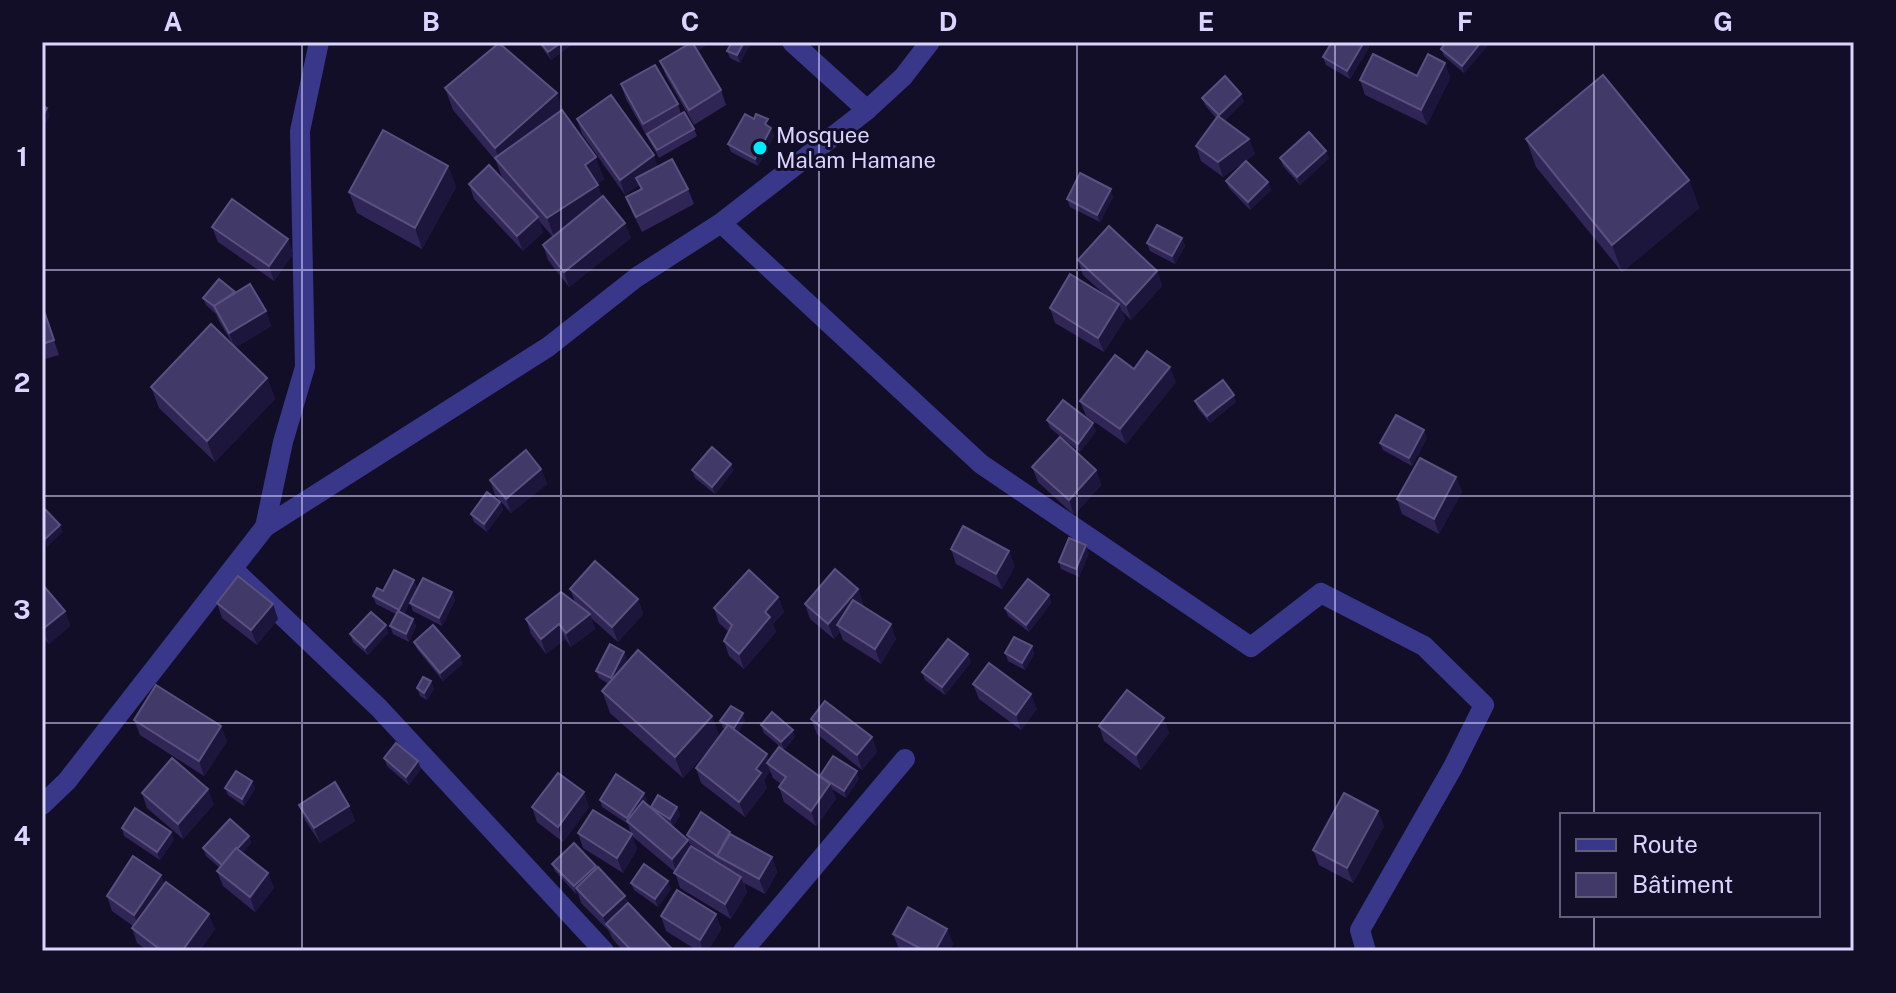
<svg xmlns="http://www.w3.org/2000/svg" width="1896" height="993" font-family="'Public Sans',sans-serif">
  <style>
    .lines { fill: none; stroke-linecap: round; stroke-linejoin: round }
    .street { stroke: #383789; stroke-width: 20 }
    .wall { fill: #2f2656 }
    .shaded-wall { fill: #1c153c }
    .building { fill: #413968; stroke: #595180; stroke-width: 2 }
    .grid { fill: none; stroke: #d9d5ff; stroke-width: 2; stroke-opacity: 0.55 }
    .poi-dot { fill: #01ebff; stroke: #120e28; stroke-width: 3 }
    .labels { text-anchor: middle; stroke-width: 6; stroke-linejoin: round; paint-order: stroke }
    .poi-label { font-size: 22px; fill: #d9d5ff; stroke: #120e28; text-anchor: start }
    .neatline { fill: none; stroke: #d9d5ff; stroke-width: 3 }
    .grid-label { font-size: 26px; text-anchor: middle; font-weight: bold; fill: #d9d5ff }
  </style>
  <rect width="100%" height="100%" fill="#120e28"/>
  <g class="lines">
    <g class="street">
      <path d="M792 42 867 110"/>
      <path d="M721 223 981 464 1251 647 1321 593 1424 646 1484 705 1453 767 1360 930 1366 951"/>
      <path d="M265 527 283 442 305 367 300 131 319 42"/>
      <path d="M234 570 379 708 604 951"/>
      <path d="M42 805 67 781 265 527 548 347 637 277 721 223 867 110 903 77 930 42"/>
      <path d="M743 951 905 759"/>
    </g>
  </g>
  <g class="wall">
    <path d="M538 42H575L551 60Z"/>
    <path d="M683 42H710L698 51 721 90 726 105 694 125 666 76 660 61 686 46Z"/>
    <path d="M1332 42H1367L1369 47 1350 79 1326 65 1323 57Z"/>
    <path d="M1446 42H1487L1488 45 1464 73 1444 56 1441 49Z"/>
    <path d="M749 46 740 63 730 58 727 51Z"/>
    <path d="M1445 63 1450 78 1427 125 1365 95 1360 80 1417 76Z"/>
    <path d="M621 84 678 104 681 114 694 129 697 136 659 158 626 99Z"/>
    <path d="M445 88 564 113 604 179 597 184 602 197 625 223 631 238 569 287 548 260 543 245 553 237 539 221 543 232 523 251 474 199 469 184 503 180 496 161 453 110Z"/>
    <path d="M1202 98 1244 101 1224 121 1249 139 1255 154 1223 177 1201 161 1196 146 1216 118 1205 105Z"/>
    <path d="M577 119 658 166 688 189 694 204 642 232 632 212 626 197 641 189 639 185 625 195 582 134Z"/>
    <path d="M770 127 774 136 758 166 731 152 728 144Z"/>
    <path d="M1526 139 1689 180 1699 208 1622 272 1536 167Z"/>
    <path d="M1280 158H1329L1300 185 1283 166Z"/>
    <path d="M448 166 456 187 422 249 357 213 349 192Z"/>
    <path d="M1226 181 1268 182 1271 190 1250 210 1229 188Z"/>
    <path d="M1113 197 1100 222 1070 207 1067 199Z"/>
    <path d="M212 227 288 239 293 254 274 281 218 242Z"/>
    <path d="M1182 238 1185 246 1175 264 1150 251 1147 243Z"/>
    <path d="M1078 260 1157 271 1162 286 1131 320 1122 311 1125 319 1104 352 1055 323 1050 308 1105 295 1083 275Z"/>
    <path d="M235 292 266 311 271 326 235 348 267 378 275 399 215 462 159 408 151 387 234 346 219 321 216 314 206 305 203 298Z"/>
    <path d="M42 305 59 355 42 360Z"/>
    <path d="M1134 369 1176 382 1126 444 1086 416 1080 401Z"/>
    <path d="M1195 401 1236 402 1210 423 1198 409Z"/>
    <path d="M1047 420 1096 431 1080 452 1050 428Z"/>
    <path d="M1427 438 1412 466 1383 450 1380 443Z"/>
    <path d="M731 464 733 471 715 494 695 478 692 470Z"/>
    <path d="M1032 467 1096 470 1101 485 1074 515 1038 482Z"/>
    <path d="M541 469 547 484 511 513 495 495 490 480Z"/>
    <path d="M1456 477 1462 492 1439 534 1402 514 1397 499Z"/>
    <path d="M500 502 503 510 487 532 474 522 471 514Z"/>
    <path d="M951 549 1015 566 1002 589 956 564Z"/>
    <path d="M1089 553 1079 577 1061 569 1059 562Z"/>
    <path d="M414 580 417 588 404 614 413 619 416 626 409 642 393 634 390 626 396 614 376 604 373 596 383 591Z"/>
    <path d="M42 584 65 611 70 626 49 644 42 636Z"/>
    <path d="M570 589 638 599 643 614 618 642 591 618 595 629 571 647 565 639 546 654 531 634 526 619 575 602Z"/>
    <path d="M858 589 863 604 862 606 896 639 881 664 843 640 840 632 834 639 810 619 805 604Z"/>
    <path d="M452 592 455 600 442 626 413 611 410 603Z"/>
    <path d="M1049 595 1051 603 1029 632 1008 616 1005 608Z"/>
    <path d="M778 597 784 612 773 624 776 632 744 669 729 656 724 641 729 632 719 623 714 608Z"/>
    <path d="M217 603 278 619 257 645 222 618Z"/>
    <path d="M386 625 388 633 368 655 353 642 350 634Z"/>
    <path d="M414 642 460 656 462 664 443 681 417 649Z"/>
    <path d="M1032 646 1034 654 1025 670 1008 661 1005 653Z"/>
    <path d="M624 652 627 659 622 669 719 737 725 729 723 728 720 721 745 720 738 733 769 761 821 777 859 779 846 798 832 789 836 799 816 826 784 802 779 787 781 784 773 778 770 771 764 780 767 788 745 817 701 783 696 768 715 742 683 778 610 713 602 691 609 684 599 678 596 671Z"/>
    <path d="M971 662 945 695 925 680 922 672Z"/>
    <path d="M431 681 434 689 427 700 420 696 417 688Z"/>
    <path d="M973 684 1037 709 1021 730 979 699Z"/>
    <path d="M811 719 872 737 877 752 862 770 817 734Z"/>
    <path d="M134 720 227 741 204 776 140 735Z"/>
    <path d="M761 725 795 737 784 750 764 733Z"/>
    <path d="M1099 726 1169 733 1141 770 1104 741Z"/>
    <path d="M384 758 421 769 409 785 387 766Z"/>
    <path d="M252 781 255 789 244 806 228 795 225 788Z"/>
    <path d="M142 793 214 804 183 839 147 808Z"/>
    <path d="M644 793 647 800 645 803 651 808 677 807 680 815 673 827 691 846 711 858 689 843 687 835 731 834 772 857 777 872 765 894 744 883 747 892 731 919 680 888 675 872 632 836 637 849 623 873 583 848 578 833 631 834 628 824 602 807 600 800Z"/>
    <path d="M299 805 349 806 355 821 320 843 305 820Z"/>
    <path d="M532 807H589L563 842 537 822Z"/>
    <path d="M1384 826 1353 883 1319 865 1313 850Z"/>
    <path d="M122 828 171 832 174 840 160 860 124 836Z"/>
    <path d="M249 836 251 843 242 853 268 873 274 888 255 912 223 886 217 871 220 868 206 856 203 848Z"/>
    <path d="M552 864 596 866 597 868 625 896 628 903 674 951H623L612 938 609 931 581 903 578 893 576 894 555 871Z"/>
    <path d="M161 875 164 884 215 929 199 951H148L137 943 132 928 133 926 112 911 107 896Z"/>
    <path d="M631 883 671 889 658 907 634 890Z"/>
    <path d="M716 914 721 929 708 951H698L666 931 661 916Z"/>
    <path d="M947 929 953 944 949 951H903L899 949 893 934Z"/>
  </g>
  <g class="shaded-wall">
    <path d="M562 42H575L551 60 548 52Z"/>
    <path d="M697 42H710L692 55 690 47Z"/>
    <path d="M744 42H747L749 46 740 63 737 55Z"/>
    <path d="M1364 42H1367L1369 47 1350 79 1347 71Z"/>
    <path d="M1481 42H1487L1488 45 1464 73 1462 66Z"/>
    <path d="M1445 63 1450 78 1427 125 1421 110Z"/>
    <path d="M557 93 565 115 502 166 495 148Z"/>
    <path d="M1241 94 1244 101 1221 123 1219 115Z"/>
    <path d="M47 108 50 116 42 130V117Z"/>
    <path d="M771 128 774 136 758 166 755 159Z"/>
    <path d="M1249 139 1255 154 1223 177 1218 162Z"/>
    <path d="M1326 151 1329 158 1300 185 1297 177Z"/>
    <path d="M654 155 659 170 636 178 639 185 625 195 620 180Z"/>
    <path d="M596 157 604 179 592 187 585 165Z"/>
    <path d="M448 166 456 187 422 249 415 228Z"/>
    <path d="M1689 180 1699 208 1622 272 1612 245Z"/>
    <path d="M1268 182 1271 190 1250 210 1248 202Z"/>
    <path d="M598 185 606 206 555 239 547 218Z"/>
    <path d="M1111 189 1113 197 1100 222 1097 215Z"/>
    <path d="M538 217 543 232 523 251 517 236Z"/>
    <path d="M625 223 631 238 569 287 564 272Z"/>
    <path d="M1182 238 1185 246 1175 264 1172 256Z"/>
    <path d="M288 239 293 254 274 281 269 266Z"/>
    <path d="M1157 271 1162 286 1131 320 1126 305Z"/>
    <path d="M1119 304 1125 319 1104 352 1098 338Z"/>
    <path d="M266 311 271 326 235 348 229 333Z"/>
    <path d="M1170 367 1176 382 1126 444 1120 429Z"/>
    <path d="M267 378 275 399 215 462 207 441Z"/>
    <path d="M1234 395 1236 402 1210 423 1207 416Z"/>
    <path d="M1093 423 1096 431 1080 452 1078 444Z"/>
    <path d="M1424 430 1427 438 1412 466 1409 458Z"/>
    <path d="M731 464 733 471 715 494 712 487Z"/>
    <path d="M541 469 547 484 511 513 506 499Z"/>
    <path d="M1096 470 1101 485 1074 515 1069 500Z"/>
    <path d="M1456 477 1462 492 1439 534 1434 519Z"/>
    <path d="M500 502 503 510 487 532 484 524Z"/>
    <path d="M60 525 63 532 47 547 44 540Z"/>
    <path d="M1086 545 1089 553 1079 577 1076 569Z"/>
    <path d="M1009 551 1015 566 1002 589 996 574Z"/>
    <path d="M414 580 417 588 402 617 399 610Z"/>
    <path d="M858 589 863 604 843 628 837 625 840 632 834 639 828 624Z"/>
    <path d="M452 592 455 600 442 626 439 618Z"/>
    <path d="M1049 595 1051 603 1029 632 1026 625Z"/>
    <path d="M778 597 784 612 773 624 776 632 744 669 739 654 765 612Z"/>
    <path d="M638 599 643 614 618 642 612 627Z"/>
    <path d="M273 604 278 619 257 645 251 630Z"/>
    <path d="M65 611 70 626 49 644 43 629Z"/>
    <path d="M590 614 595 629 571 647 566 633Z"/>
    <path d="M413 619 416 626 409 642 406 634Z"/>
    <path d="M559 624 565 639 546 654 541 639Z"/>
    <path d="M891 624 896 639 881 664 875 649Z"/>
    <path d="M386 625 388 633 368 655 365 648Z"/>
    <path d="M1032 646 1034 654 1025 670 1022 663Z"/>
    <path d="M624 652 627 659 613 686 611 678Z"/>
    <path d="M968 654 971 662 945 695 942 687Z"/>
    <path d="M460 656 462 664 443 681 440 673Z"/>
    <path d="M431 681 434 689 427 700 424 693Z"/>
    <path d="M1031 694 1037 709 1021 730 1016 715Z"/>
    <path d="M743 713 745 720 737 735 734 728Z"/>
    <path d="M712 716 720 737 683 778 675 757Z"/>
    <path d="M1164 718 1169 733 1141 770 1136 755Z"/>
    <path d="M221 726 227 741 204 776 199 761Z"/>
    <path d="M793 730 795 737 784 750 781 742Z"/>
    <path d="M872 737 877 752 862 770 857 755Z"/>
    <path d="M767 754 771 765 767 763 770 771 764 780 767 788 745 817 739 802 756 769Z"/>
    <path d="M418 761 421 769 409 785 406 777Z"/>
    <path d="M857 771 859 779 846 798 844 791Z"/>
    <path d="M252 781 255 789 244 806 242 799Z"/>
    <path d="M830 784 836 799 816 826 811 811Z"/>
    <path d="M208 789 214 804 183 839 178 824Z"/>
    <path d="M584 792 589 807 563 842 558 827Z"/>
    <path d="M644 793 647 800 630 826 627 818Z"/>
    <path d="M349 806 355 821 320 843 314 828Z"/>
    <path d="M677 807 680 815 673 827 670 819Z"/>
    <path d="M1378 811 1384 826 1353 883 1347 868Z"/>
    <path d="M171 832 174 840 160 860 157 852Z"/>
    <path d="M632 834 637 849 623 873 617 858Z"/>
    <path d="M249 836 251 843 225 873 222 865Z"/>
    <path d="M688 840 694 854 677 874 672 859Z"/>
    <path d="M772 857 777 872 765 894 759 879Z"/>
    <path d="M596 866 598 873 576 888 578 893 576 894 574 886Z"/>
    <path d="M268 873 274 888 255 912 250 897Z"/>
    <path d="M161 875 167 890 140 930 134 915Z"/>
    <path d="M741 877 747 892 731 919 725 904Z"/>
    <path d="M668 881 671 889 658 907 655 899Z"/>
    <path d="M625 896 630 911 606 924 608 931 603 916Z"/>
    <path d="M209 914 215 929 199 951H182Z"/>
    <path d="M716 914 721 929 708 951H703L700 940Z"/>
    <path d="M947 929 953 944 949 951H935Z"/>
  </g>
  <g class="building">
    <path d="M540 42H562L548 52Z"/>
    <path d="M692 42 721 90 689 110 660 61Z"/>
    <path d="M732 42H744L737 55 727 51Z"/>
    <path d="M1332 42H1364L1347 71 1323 57Z"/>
    <path d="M1446 42H1481L1462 66 1441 49Z"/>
    <path d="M499 43 557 93 495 148 445 88Z"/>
    <path d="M1373 54 1417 76 1428 54 1445 63 1421 110 1360 80Z"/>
    <path d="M655 65 678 104 643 124 621 84Z"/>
    <path d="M1603 75 1689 180 1612 245 1526 139Z"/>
    <path d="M1225 76 1241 94 1219 115 1202 98Z"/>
    <path d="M611 95 654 155 620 180 577 119Z"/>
    <path d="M42 106 47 108 42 117Z"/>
    <path d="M562 110 596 157 585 165 598 185 547 218 495 158Z"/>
    <path d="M684 112 694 129 657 150 647 134Z"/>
    <path d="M745 114 754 119 756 114 768 119 765 124 771 128 755 159 728 144Z"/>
    <path d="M1218 116 1249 139 1218 162 1196 146Z"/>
    <path d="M383 130 448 166 415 228 349 192Z"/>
    <path d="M1309 132 1326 151 1297 177 1280 158Z"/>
    <path d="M672 159 688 189 636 217 626 197 642 189 636 178Z"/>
    <path d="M1246 161 1268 182 1248 202 1226 181Z"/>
    <path d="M489 165 538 217 517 236 469 184Z"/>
    <path d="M1080 173 1111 189 1097 215 1067 199Z"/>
    <path d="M603 196 625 223 564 272 543 245Z"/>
    <path d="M232 199 288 239 269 266 212 227Z"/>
    <path d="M1157 225 1182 238 1172 256 1147 243Z"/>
    <path d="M1109 226 1157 271 1126 305 1078 260Z"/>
    <path d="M1070 274 1119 304 1098 338 1050 308Z"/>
    <path d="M219 279 235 292 214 306 203 298Z"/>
    <path d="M250 284 266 311 229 333 214 306Z"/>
    <path d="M42 305 54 340 42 344Z"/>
    <path d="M211 324 267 378 207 441 151 387Z"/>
    <path d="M1147 351 1170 367 1120 429 1080 401 1115 355 1134 369Z"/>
    <path d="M1223 380 1234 395 1207 416 1195 401Z"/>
    <path d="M1063 400 1093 423 1078 444 1047 420Z"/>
    <path d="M1396 415 1424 430 1409 458 1380 443Z"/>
    <path d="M1060 437 1096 470 1069 500 1032 467Z"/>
    <path d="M712 447 731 464 712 487 692 470Z"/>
    <path d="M526 450 541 469 506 499 490 480Z"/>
    <path d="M1420 458 1456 477 1434 519 1397 499Z"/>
    <path d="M487 492 500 502 484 524 471 514Z"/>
    <path d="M42 506 60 525 44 540 42 537Z"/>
    <path d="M963 526 1009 551 996 574 951 549Z"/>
    <path d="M1069 538 1086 545 1076 569 1059 562Z"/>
    <path d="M595 561 638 599 612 627 570 589Z"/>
    <path d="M835 569 858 589 828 624 805 604Z"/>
    <path d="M394 570 414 580 399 610 373 596 377 588 383 591Z"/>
    <path d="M749 570 778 597 765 612 770 617 739 654 724 641 732 625 714 608Z"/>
    <path d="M238 576 273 604 251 630 217 603Z"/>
    <path d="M423 578 452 592 439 618 410 603Z"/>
    <path d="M1028 579 1049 595 1026 625 1005 608Z"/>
    <path d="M42 584 65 611 43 629 42 628Z"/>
    <path d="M561 592 590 614 566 633 559 624 541 639 526 619Z"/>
    <path d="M853 600 891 624 875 649 837 625Z"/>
    <path d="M398 611 413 619 406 634 390 626Z"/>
    <path d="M371 612 386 625 365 648 350 634Z"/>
    <path d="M433 625 460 656 440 673 414 642Z"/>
    <path d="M1014 637 1032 646 1022 663 1005 653Z"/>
    <path d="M948 639 968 654 942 687 922 672Z"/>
    <path d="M610 644 624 652 611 678 596 671Z"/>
    <path d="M638 650 712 716 675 757 602 691Z"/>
    <path d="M989 663 1031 694 1016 715 973 684Z"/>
    <path d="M423 677 431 681 424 693 417 688Z"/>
    <path d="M156 685 221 726 199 761 134 720Z"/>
    <path d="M1127 690 1164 718 1136 755 1099 726Z"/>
    <path d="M825 701 872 737 857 755 811 719Z"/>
    <path d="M731 706 743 713 734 728 720 721Z"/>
    <path d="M772 712 793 730 781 742 761 725Z"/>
    <path d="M728 725 767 754 756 769 761 773 739 802 696 768Z"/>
    <path d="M396 743 418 761 406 777 384 758Z"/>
    <path d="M779 747 830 784 811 811 779 787 786 777 767 763Z"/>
    <path d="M833 756 857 771 844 791 820 776Z"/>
    <path d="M172 758 208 789 178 824 142 793Z"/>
    <path d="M236 771 252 781 242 799 225 788Z"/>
    <path d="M558 773 584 792 558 827 532 807Z"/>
    <path d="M616 774 644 793 627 818 600 800Z"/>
    <path d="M335 782 349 806 314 828 299 805Z"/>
    <path d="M1344 793 1378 811 1347 868 1313 850Z"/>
    <path d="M658 795 677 807 670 819 651 807Z"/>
    <path d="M643 801 688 840 672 859 627 821Z"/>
    <path d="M135 808 171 832 157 852 122 828Z"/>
    <path d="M593 810 632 834 617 858 578 833Z"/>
    <path d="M701 812 730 832 717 856 687 835Z"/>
    <path d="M230 819 249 836 237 849 236 848 222 865 203 848Z"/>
    <path d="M730 834 772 857 759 879 717 856Z"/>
    <path d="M574 843 596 866 574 886 552 864Z"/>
    <path d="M691 846 741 877 725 904 674 873Z"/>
    <path d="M236 848 268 873 250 897 217 871Z"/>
    <path d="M133 856 161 875 134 915 107 896Z"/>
    <path d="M644 864 668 881 655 899 631 883Z"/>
    <path d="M598 867 625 896 603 916 576 888Z"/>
    <path d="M166 882 209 914 182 951H162L132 928Z"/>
    <path d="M677 890 716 914 700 940 661 916Z"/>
    <path d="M628 903 674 951H632L606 924Z"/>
    <path d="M908 907 947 929 935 951H925L893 934Z"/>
  </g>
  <path class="grid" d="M302 42V951M561 42V951M819 42V951M1077 42V951M1335 42V951M1594 42V815M42 270H1854M42 496H1854M42 723H1854M1594 915V951"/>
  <circle class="poi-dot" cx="760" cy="148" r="8"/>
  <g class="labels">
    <g class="poi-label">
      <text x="776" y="143">Mosquee<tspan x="776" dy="25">Malam Hamane</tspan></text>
    </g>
  </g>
  <rect width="1896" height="993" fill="none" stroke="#120e28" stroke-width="88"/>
  <rect x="1560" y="813" width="260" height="104" fill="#120e28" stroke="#625e7e" stroke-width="2"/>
  <rect x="1576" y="839" width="40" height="12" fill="#383789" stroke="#625e7e" stroke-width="2"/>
  <text x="1632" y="853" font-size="24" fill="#d9d5ff">Route</text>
  <rect x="1576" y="873" width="40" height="24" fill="#413968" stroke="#625e7e" stroke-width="2"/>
  <text x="1632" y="893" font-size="24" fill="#d9d5ff">Bâtiment</text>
  <rect x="44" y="44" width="1808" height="905" class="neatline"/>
  <g class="grid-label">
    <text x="173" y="31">A</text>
    <text x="431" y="31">B</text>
    <text x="690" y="31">C</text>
    <text x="948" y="31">D</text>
    <text x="1206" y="31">E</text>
    <text x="1465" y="31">F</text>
    <text x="1723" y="31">G</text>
    <text x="22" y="166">1</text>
    <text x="22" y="392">2</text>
    <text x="22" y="619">3</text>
    <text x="22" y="845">4</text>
  </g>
</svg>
